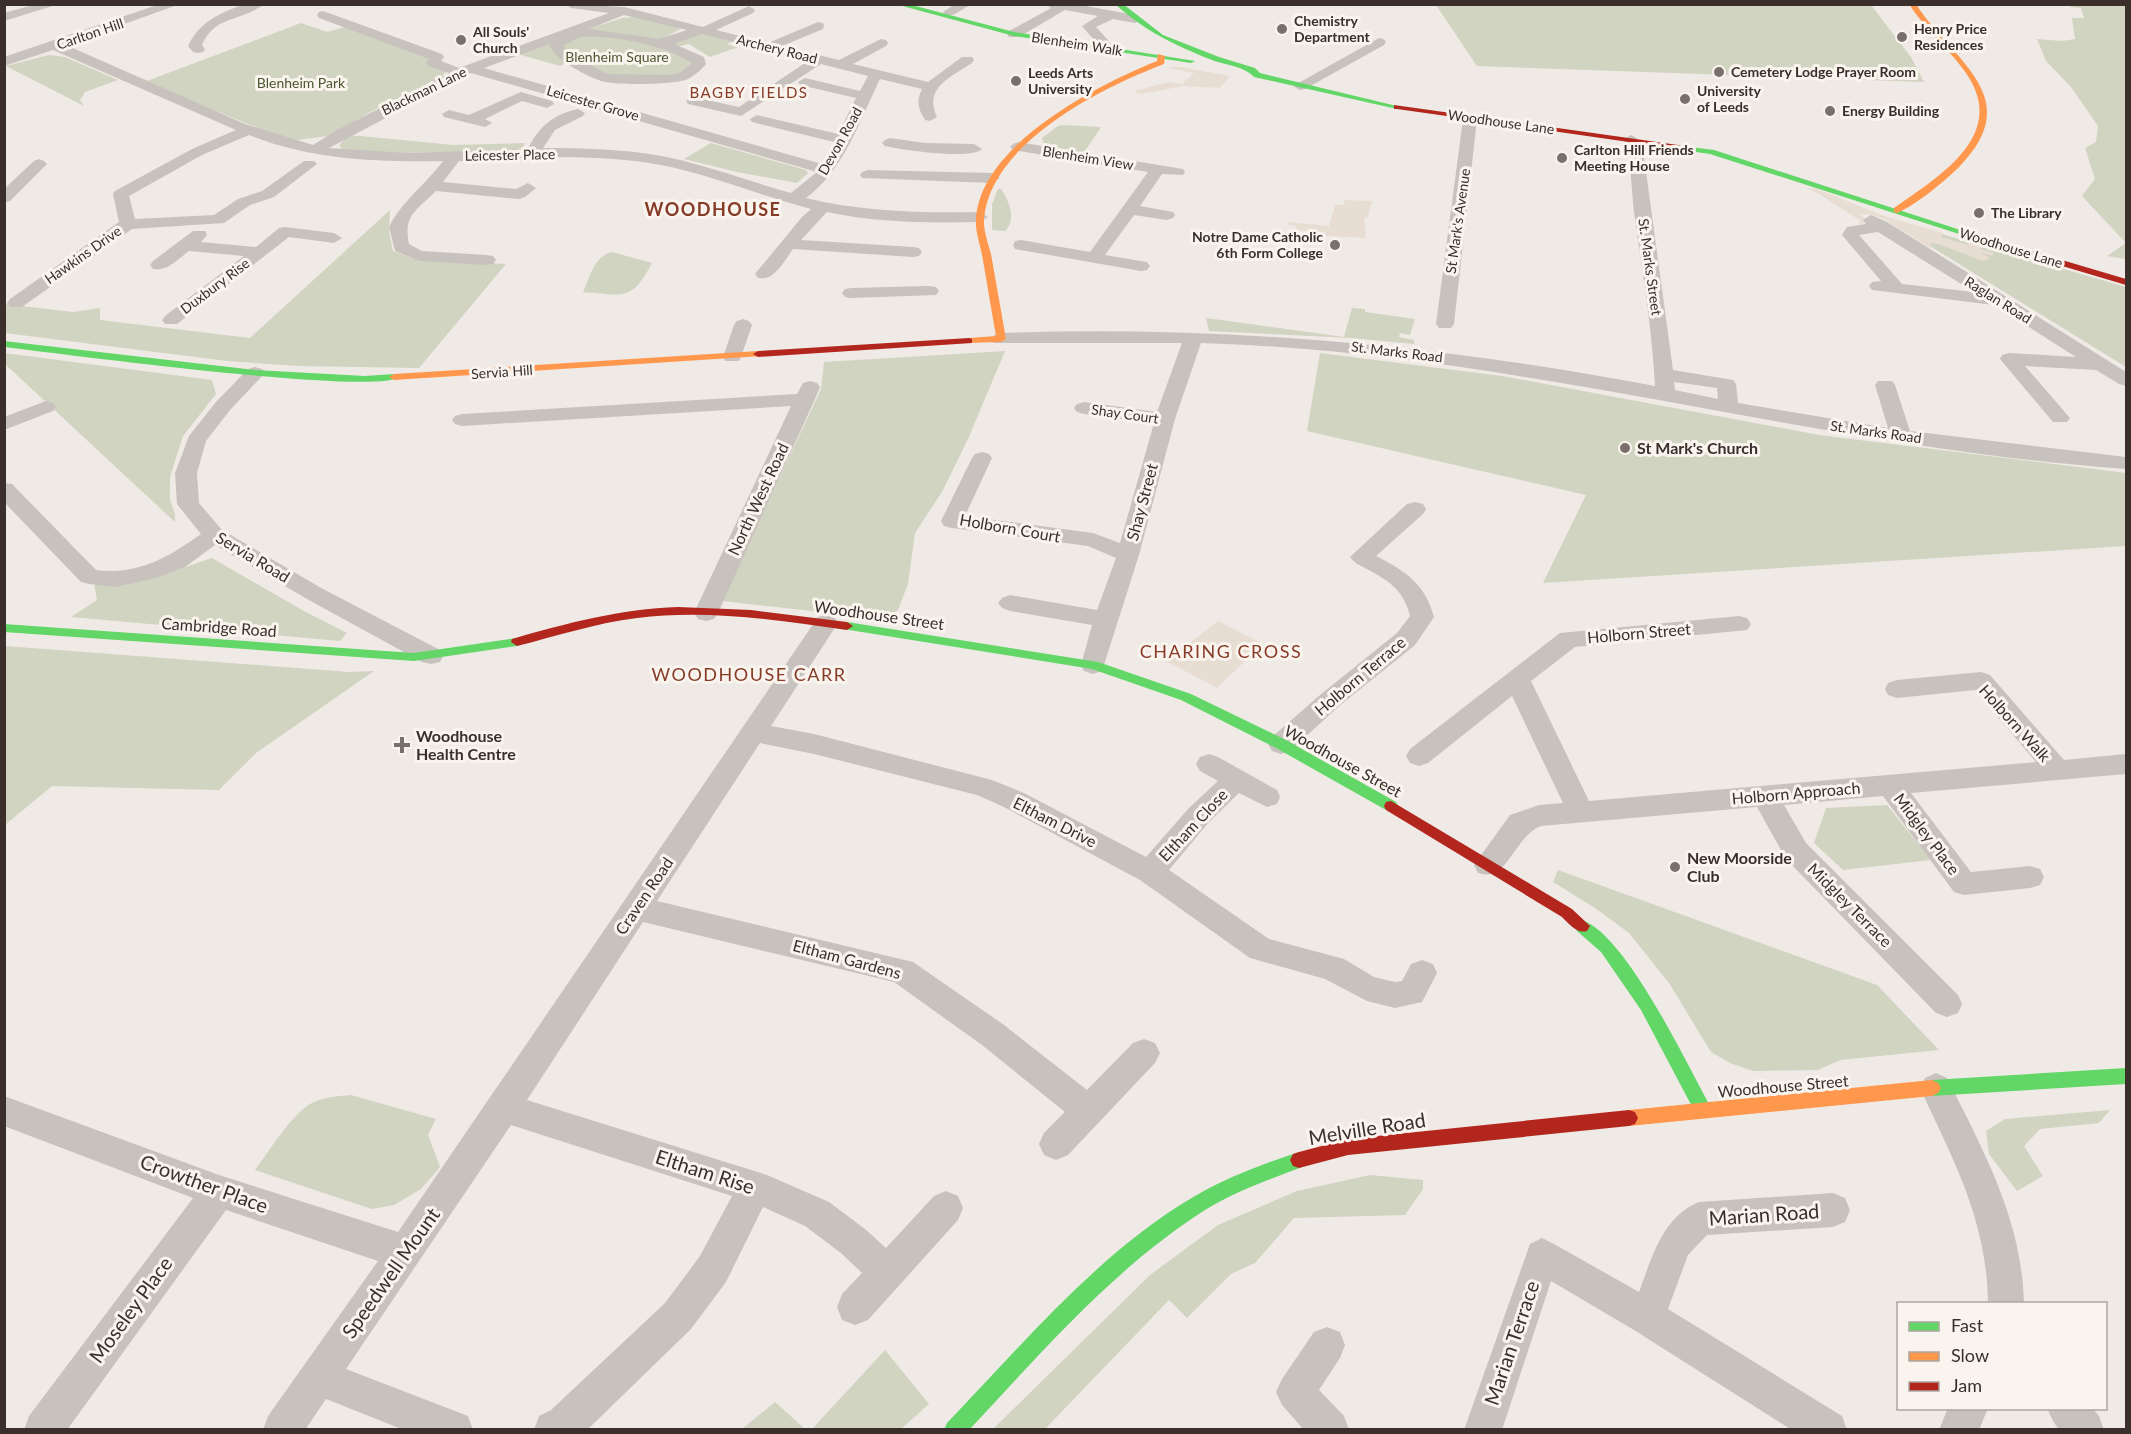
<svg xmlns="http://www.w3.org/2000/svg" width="2131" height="1434" font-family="Lato,sans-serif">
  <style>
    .green { fill: #d1d4c0 }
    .plaza { fill: #e8ddd3 }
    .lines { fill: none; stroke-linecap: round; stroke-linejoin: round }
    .street { fill: #c8c2be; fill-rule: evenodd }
    .fast { fill: #63d668; fill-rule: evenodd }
    .slow { fill: #ff974d; fill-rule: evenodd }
    .jam { fill: #b3261e; fill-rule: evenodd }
    .poi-dot { fill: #79706c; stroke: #faf4ee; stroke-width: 2 }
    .labels { text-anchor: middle; stroke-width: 6; stroke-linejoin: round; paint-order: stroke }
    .far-poi-label { font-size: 14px; font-weight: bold; fill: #3a2f2b; stroke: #faf4ee; text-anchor: start }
    .far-street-label { font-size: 14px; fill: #3a2f2b; stroke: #faf4ee }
    .far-park-label { font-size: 14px; fill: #4a5730; stroke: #faf4ee }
    .far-neighbourhood-label { font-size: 15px; letter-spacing: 1.5px; fill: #863b27; stroke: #faf4ee }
    .poi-label { font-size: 16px; font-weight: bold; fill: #3a2f2b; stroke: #faf4ee; text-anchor: start }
    .street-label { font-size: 16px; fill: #3a2f2b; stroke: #faf4ee }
    .far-district-label { font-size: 18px; font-weight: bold; letter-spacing: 1.5px; fill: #863b27; stroke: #faf4ee }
    .neighbourhood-label { font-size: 18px; letter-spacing: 1.5px; fill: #863b27; stroke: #faf4ee }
    .near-street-label { font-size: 20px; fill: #3a2f2b; stroke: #faf4ee }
  </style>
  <rect width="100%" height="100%" fill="#efeae5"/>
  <g class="green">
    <path d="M1436 5H1871L1911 57 1924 82 1477 66Z"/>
    <path d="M2070 5H2126V259L2107 256 2126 243 2082 196 2095 179 2085 148 2096 142 2098 126 2071 87 2046 61 2037 39 2062 41 2075 39 2072 18H2084L2081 8 2070 7Z"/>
    <path d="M637 17 678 27 680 29 660 40 645 41 698 61 684 76 606 77 570 61 560 66 514 53 622 18Z"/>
    <path d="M301 23 327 32 345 27 435 58 447 71 441 77 374 110 329 136 297 140 275 135 144 82Z"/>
    <path d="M697 32 733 41 727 44 733 46 744 45 710 57 689 44 676 47 669 41Z"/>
    <path d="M49 55 65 57 118 80 85 92 80 100 84 106 6 66Z"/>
    <path d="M1064 125 1101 127 1085 151 1081 152 1048 146 1043 142 1042 138 1058 126Z"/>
    <path d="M349 135 454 145 525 143 523 147 513 151 399 153 344 151 339 145Z"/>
    <path d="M711 143 806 170 808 173 797 183 737 172 684 159Z"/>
    <path d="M998 189H1001C1009 201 1017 219 1005 231L992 230V204Z"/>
    <path d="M390 210 389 232 393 251 414 259 506 264 419 368 298 366 227 361 5 333V304L73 312 100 308V320L250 338Z"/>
    <path d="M1938 233 2126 287V367L1930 246 1929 243Z"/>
    <path d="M612 252 652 263C631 302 625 295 583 292 590 277 594 256 612 252Z"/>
    <path d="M1352 308 1365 309V312L1415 319 1410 335 1400 333 1399 337 1414 340V344L1351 338 1209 331 1206 318 1344 337Z"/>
    <path d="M1005 351 968 439 942 492 915 533 908 584 898 610 884 619 722 601 821 389 824 362Z"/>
    <path d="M4 353 212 380 216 394 183 436 170 477V500L175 514V522L5 364Z"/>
    <path d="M1320 353 1502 376 1819 435 2126 473V546L1543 583 1586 495 1307 431Z"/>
    <path d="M212 558 302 610 347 633 340 641 71 617 97 600 94 584 150 579Z"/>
    <path d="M5 646 349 672 374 671 256 753 219 790 52 786 5 825Z"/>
    <path d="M1887 805 1931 860 1843 870 1814 843 1826 808Z"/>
    <path d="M1558 870 1877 985 1939 1050 1840 1060 1818 1070 1753 1071 1730 1063 1711 1052 1669 983 1629 933 1595 908 1553 882Z"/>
    <path d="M351 1095 436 1119 428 1135 440 1167 421 1189 394 1205 372 1209 255 1170C269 1152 293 1111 314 1102 326 1097 339 1096 351 1095Z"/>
    <path d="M2110 1110 2099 1123 2040 1129 2024 1146 2043 1176 2017 1191 1989 1154 1986 1131 2005 1119Z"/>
    <path d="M1370 1175 1423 1180V1189L1405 1215 1294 1218 1255 1263 1231 1274 1187 1318 1169 1300 1045 1429H993L1150 1275 1218 1225 1297 1191Z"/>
    <path d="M885 1350 929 1404 901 1429H812Z"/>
    <path d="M775 1402 805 1429H742Z"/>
  </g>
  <g class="plaza">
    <path d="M1164 67H1181L1230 76 1220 88 1184 86 1141 94 1134 91 1169 82 1182 84 1194 73Z"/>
    <path d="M1806 188 1817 189 1884 216 1943 233 1941 237 1968 245 1972 240 1984 244 1980 249 1994 253 1992 256 1981 253 1990 258 1983 261 1938 244 1929 243 1932 247 1930 248 1884 219 1869 214 1860 215 1869 221 1861 224 1858 222 1861 221 1816 192Z"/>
    <path d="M1345 200 1372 201 1368 217 1364 219 1366 238 1326 236V233L1296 230V226L1288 225 1289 222 1329 226 1335 205H1343Z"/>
    <path d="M1218 621 1263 644 1217 688 1166 661Z"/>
  </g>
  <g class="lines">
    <g class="street">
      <path d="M37 4H59L4 21V13Z"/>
      <path d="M160 4H180L66 45 245 124 313 145 337 130 449 73 428 66 426 63 429 59 319 18 317 15 319 12 323 11 442 54 444 57 441 61 459 68 609 13 571 8 565 4 624 7 703 27 749 6 755 10 753 13 716 30 768 43 818 22 823 23 824 26 823 29 782 46 839 60 881 39 886 40 888 43 886 46 853 64 928 82 962 57H972L974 60 972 63C951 77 923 88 937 117L930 121 925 120C918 109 916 101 922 89L880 79C860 120 844 170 806 198 863 212 921 213 980 212L988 217 980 222C928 223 877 223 827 212L801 240 913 247 919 248 922 252 919 256 913 257 793 249C784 261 774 282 758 278L755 274 802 217 811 209C761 196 712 175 661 165 595 153 526 158 459 161L443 182 516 189 528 183 536 188 525 197 519 199 436 191C416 211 403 215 409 244L422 251 487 255 493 256 496 260 493 264 487 265 419 261 395 251 389 227C401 202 426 184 443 161 376 162 312 160 249 135L202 155 129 196 135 219 214 215 238 199 262 191 304 161H314L317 164 274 197 250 205 224 223 132 229 22 307H10L7 303 10 299 119 222 113 194 115 191 192 149 236 130 53 50 4 66V57ZM624 15 687 30 659 39 589 29ZM702 34 808 61 739 107 693 97 686 101 688 104 741 116 821 64 868 76 860 91 805 78 798 82 800 85 856 98 838 134 757 115 750 119 752 122 834 142 822 164 484 68 549 44C552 58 590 79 605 82 620 85 675 85 688 79 694 76 702 69 706 64L704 57 674 44ZM580 37C613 35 665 45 692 63L680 73 669 75 608 74 576 58 563 46ZM471 73 817 172 791 193C748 181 706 165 662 156 623 149 583 148 543 148L555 130 583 116 585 113 578 109C554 114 538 127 528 149L408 153 329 148Z"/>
      <path d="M244 4H264C244 21 214 15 202 45L205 49 203 52 198 53 193 52 188 46C199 22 220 13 244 4Z"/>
      <path d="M955 4H972L953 15H945L943 12Z"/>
      <path d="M1045 4H1075L1135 15 1141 19 1135 23 1113 19 1096 27 1117 50 1110 54 1105 53 1082 26 1098 16 1065 10 1019 37H1009L1007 34 1009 31 1051 8Z"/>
      <path d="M1379 38 1384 39 1386 42 1384 45 1305 89 1300 90 1293 86Z"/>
      <path d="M521 92 552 101 554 104 547 108 522 101 485 119 492 123 485 127 444 117 442 114 449 110 469 115Z"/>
      <path d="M1470 115 1477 119 1454 324 1451 328H1439L1436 324 1463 119Z"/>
      <path d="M1631 135 1638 139 1644 157 1673 370 1733 380 1736 384 1738 403 1888 428 1875 385 1878 381H1892L1895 385 1910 431 2126 457V469C1814 447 1515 352 1201 343L1175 419 1139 555 1102 671 1093 674 1084 671 1081 665 1092 625 1010 611 1002 608 998 603 1002 598 1010 595 1097 610 1116 558 1088 546 952 528 944 526 941 521 972 458 975 454 982 452 989 454 992 458 965 516 1093 533 1120 543 1154 423 1084 414 1077 412 1074 408 1077 404 1084 402 1157 412 1182 343H994L992 339 994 335 1001 333C1221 325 1439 345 1655 386 1652 328 1642 270 1634 212 1631 187 1632 163 1624 139ZM1674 382 1717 388 1718 399 1675 390Z"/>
      <path d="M890 138 925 143 974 144 982 149C972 160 901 150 885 146L882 143 885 140Z"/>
      <path d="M1018 142 1183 169 1185 172 1183 175 1162 174 1140 206 1173 212 1175 215 1173 218 1167 220 1134 215 1105 255 1147 262 1150 266 1147 270 1141 271 1015 249 1013 245 1015 241 1021 240 1090 252 1148 172 1013 150 1010 147 1013 144Z"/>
      <path d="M39 159 44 161 47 164 10 201 4 203V189L34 161Z"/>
      <path d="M868 170 992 173 1000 178 992 183 862 178 860 175 862 172Z"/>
      <path d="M1871 215 1887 222 2126 372V386L2119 384 2096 370 2025 366 2070 418 2067 422H2053L2000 359 2002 355 2009 353 2076 357 1994 305 1872 290 1869 286 1872 282 1881 281 1842 235 1847 227 1866 224 1863 220ZM1878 232 1974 292 1902 284 1859 235Z"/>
      <path d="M285 227 334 233 342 238 334 243 289 237 177 324H165L162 320 165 316 244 256 189 251C178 259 167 272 153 269L150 265 153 261 193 231H205L207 235 201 242 256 247 279 228Z"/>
      <path d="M930 286 936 287 939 291 936 295 851 298 845 297 842 293 845 289 851 288Z"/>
      <path d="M743 319 749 321 752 325 741 357 739 361H725L723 357 734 325 737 321Z"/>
      <path d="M255 367 262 369 265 373 230 410 206 441 197 473 199 503 222 530 323 589 440 650 443 656 440 662 431 664 422 662 307 599 215 545 185 567 156 578 115 587 89 584 81 582 4 502V483L12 484 96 570C139 575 167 558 201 534L177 504 175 473 189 436 216 402 248 369Z"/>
      <path d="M810 381 817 383 820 387 815 399 718 613 714 619 706 621 698 619 694 613 791 406 462 426 455 424 452 420 455 416 462 414 797 394 803 383Z"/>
      <path d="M46 401 53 403 56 407 53 411 4 430V417Z"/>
      <path d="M1415 502 1423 504 1426 509 1423 514 1376 556C1405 571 1425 583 1434 617L1415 645 1338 707 1290 751 1281 754 1272 751 1268 744 1272 737 1320 695 1397 633 1410 616C1404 590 1388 580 1365 568 1359 565 1354 563 1350 557L1407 504Z"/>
      <path d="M826 615 834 617 838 623 771 726 814 734 992 780 1024 793 1146 857 1189 808 1218 781 1200 771 1196 764 1200 757 1209 754 1218 757 1277 790 1280 797 1277 804 1267 807 1239 793 1209 822 1169 870 1269 939 1344 959 1374 977 1395 982 1402 981 1411 964 1422 960 1433 964 1437 973 1422 1002 1395 1008 1367 1001 1325 979 1250 958 1140 880 1004 807 977 795 814 754 760 743 657 901 913 962 1004 1025 1087 1090 1133 1043 1144 1039 1155 1043 1160 1053 1155 1063 1068 1155 1056 1160 1044 1155 1039 1144 1044 1133 1065 1112 982 1045 894 982 643 922 527 1100 767 1175 829 1202 865 1229 886 1248 934 1196 946 1191 958 1196 963 1208 958 1220 868 1320 855 1325 842 1320 837 1307 842 1294 862 1273 841 1253 805 1226 763 1207 726 1282 691 1329 587 1430H534L539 1416 551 1410 665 1303 700 1256 732 1196 511 1125 346 1369 468 1416 473 1430H404L326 1399 305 1430H263L268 1416 378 1261 226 1210 67 1430H24L29 1416 193 1198 4 1126V1096L219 1175 398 1232 818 617Z"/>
      <path d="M1739 616 1747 618 1751 624 1747 630 1575 647 1531 681 1589 801 2036 762 1975 690 1897 698 1888 695 1885 689 1888 683 1897 680 1981 672 1990 675 2064 760 2126 754V774L1911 793 1971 872 2030 866 2040 869 2044 877 2040 885 2030 888 1964 895 1954 892 1883 796 1784 805 1806 843 1958 995 1962 1004 1958 1013 1947 1017 1936 1013 1786 859 1757 807 1541 826C1514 836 1508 883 1478 873L1474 865 1510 815 1539 805 1563 803 1512 696 1428 763 1419 766 1410 763 1406 756 1410 749 1560 633Z"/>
      <path d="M1936 1073 1947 1078C1984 1152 2022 1219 2024 1304H1988C1987 1220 1954 1162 1920 1088L1925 1078Z"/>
      <path d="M1833 1193 1845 1198 1850 1210 1845 1222 1833 1227 1707 1235 1688 1255 1668 1309 1842 1416 1847 1430H1792L1634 1330 1551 1281 1502 1430H1464L1530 1244 1542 1238 1554 1244 1639 1292C1652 1258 1662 1217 1699 1202Z"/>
      <path d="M1327 1327 1340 1332 1345 1345 1340 1358 1319 1390 1344 1416 1349 1430H1304L1282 1405 1276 1392 1282 1379 1314 1332Z"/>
      <path d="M1948 1408H1988L1979 1430H1939Z"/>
      <path d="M2047 1408H2092L2099 1416 2104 1430H2059L2053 1421Z"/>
    </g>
    <g class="fast">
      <path d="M895 4H908L1014 32 1195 61 1191 63 1014 36Z"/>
      <path d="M1115 4H1123L1163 35 1219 57 1255 68 1260 73 1401 107 1397 109 1254 77C1244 66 1225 65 1212 60 1174 45 1145 31 1115 4Z"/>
      <path d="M1675 145 1714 150 2019 249 2012 251 1710 154 1675 149Z"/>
      <path d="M4 341 255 370 365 376 394 374 399 377C375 396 56 353 4 347Z"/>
      <path d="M847 622 1098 662 1191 694 1286 740 1396 802 1398 806 1396 810H1386L1276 748 1181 700 1092 669 843 629 841 626Z"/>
      <path d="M4 624 414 653 517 638 523 642 517 646 414 661 4 632Z"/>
      <path d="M1582 920C1625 934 1686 1062 1709 1104L1712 1110 1709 1116 1703 1118 1697 1116 1641 1010 1601 952 1577 931 1574 926 1577 921Z"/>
      <path d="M2126 1068V1084L1932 1096 1926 1093 1923 1088 1926 1083 1932 1080Z"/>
      <path d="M1299 1152 1305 1154 1308 1160 1305 1166C1271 1179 1237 1190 1205 1210 1114 1268 1042 1352 969 1430H944L947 1423C1022 1345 1100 1251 1195 1196 1228 1177 1263 1164 1299 1152Z"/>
    </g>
    <g class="slow">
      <path d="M1909 4H1916C1951 60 2028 96 1960 166 1945 181 1916 205 1897 213L1894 212V208C1941 175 2012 133 1963 69 1946 46 1924 28 1909 4Z"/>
      <path d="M1158 54 1165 56 1164 64C1101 88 992 142 984 218 983 229 988 243 991 254 996 282 1001 311 1006 339L1001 342 966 343V339L969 338 996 336C991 309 987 282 982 255 980 244 975 231 976 219 980 145 1097 85 1157 61Z"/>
      <path d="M758 351 763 354 762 356 394 380 389 377 394 374Z"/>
      <path d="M1932 1080 1938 1083 1941 1088 1938 1093 1932 1096 1629 1126 1623 1124 1620 1118 1623 1112 1629 1110Z"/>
    </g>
    <g class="jam">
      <path d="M1394 105 1678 145 1682 147 1678 149 1397 109H1394Z"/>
      <path d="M2012 247H2018L2126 279V285L2012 251Z"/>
      <path d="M969 338 972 339V343L758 357 753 354 758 351Z"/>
      <path d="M678 607 751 610 847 622 853 626 847 630C778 620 707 609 637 618 596 623 557 636 517 646L511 642 512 639C567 623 621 609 678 607Z"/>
      <path d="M1391 801 1572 909 1590 926 1587 931C1577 934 1569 924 1562 917L1386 810 1384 806 1386 802Z"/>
      <path d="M1629 1110 1635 1112 1638 1118 1635 1124 1629 1126 1348 1155 1299 1168 1293 1166 1290 1160 1293 1154 1299 1152 1348 1139Z"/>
    </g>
  </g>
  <g class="poi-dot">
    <circle cx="1282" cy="29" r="6"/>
    <circle cx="1902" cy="37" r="6"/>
    <circle cx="461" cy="40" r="6"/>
    <circle cx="1719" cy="72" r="6"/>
    <circle cx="1016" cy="81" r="6"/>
    <circle cx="1685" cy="99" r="6"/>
    <circle cx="1830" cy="111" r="6"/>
    <circle cx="1562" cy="158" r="6"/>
    <circle cx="1979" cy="213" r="6"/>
    <circle cx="1335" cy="245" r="6"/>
    <circle cx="1625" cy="448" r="6"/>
    <path d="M399 736h6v6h6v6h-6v6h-6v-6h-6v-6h6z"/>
    <circle cx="1675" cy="867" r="6"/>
  </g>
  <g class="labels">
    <g class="far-poi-label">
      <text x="1294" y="26">Chemistry<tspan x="1294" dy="16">Department</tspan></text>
      <text x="1914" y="34">Henry Price<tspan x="1914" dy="16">Residences</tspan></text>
      <text x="473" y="37">All Souls'<tspan x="473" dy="16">Church</tspan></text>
      <text x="1731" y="77">Cemetery Lodge Prayer Room</text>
      <text x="1028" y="78">Leeds Arts<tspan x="1028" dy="16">University</tspan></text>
      <text x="1697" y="96">University<tspan x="1697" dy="16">of Leeds</tspan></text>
      <text x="1842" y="116">Energy Building</text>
      <text x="1574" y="155">Carlton Hill Friends<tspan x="1574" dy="16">Meeting House</tspan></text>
      <text x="1991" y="218">The Library</text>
      <text x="1323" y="242" text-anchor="end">Notre Dame Catholic<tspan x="1323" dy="16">6th Form College</tspan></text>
    </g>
    <g class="far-street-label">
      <text transform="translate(90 34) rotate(-19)" y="5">Carlton Hill</text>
      <text transform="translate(1077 44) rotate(9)" y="5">Blenheim Walk</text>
      <text transform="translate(777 49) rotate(14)" y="5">Archery Road</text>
      <text transform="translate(424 91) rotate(-26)" y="5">Blackman Lane</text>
      <text transform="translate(593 103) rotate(16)" y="5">Leicester Grove</text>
      <text transform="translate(1501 122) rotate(8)" y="5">Woodhouse Lane</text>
      <text transform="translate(840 141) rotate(-61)" y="5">Devon Road</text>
      <text transform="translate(510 155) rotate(-1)" y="5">Leicester Place</text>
      <text transform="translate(1088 158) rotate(9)" y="5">Blenheim View</text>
      <text transform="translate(1458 221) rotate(-82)" y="5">St Mark's Avenue</text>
      <text transform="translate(2011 248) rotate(17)" y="5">Woodhouse Lane</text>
      <text transform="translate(83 255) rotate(-35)" y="5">Hawkins Drive</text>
      <text transform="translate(1650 267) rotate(82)" y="5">St. Marks Street</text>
      <text transform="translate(215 286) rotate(-37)" y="5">Duxbury Rise</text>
      <text transform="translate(1998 300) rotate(32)" y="5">Raglan Road</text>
      <text transform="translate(1397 352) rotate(7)" y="5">St. Marks Road</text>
      <text transform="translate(502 372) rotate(-4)" y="5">Servia Hill</text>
      <text transform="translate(1125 414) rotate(8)" y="5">Shay Court</text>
      <text transform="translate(1876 432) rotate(8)" y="5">St. Marks Road</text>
    </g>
    <g class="far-park-label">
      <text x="617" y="62">Blenheim Square</text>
      <text x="301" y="88">Blenheim Park</text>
    </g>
    <g class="far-neighbourhood-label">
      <text x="749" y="98">BAGBY FIELDS</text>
    </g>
    <g class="poi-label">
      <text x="1637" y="454">St Mark's Church</text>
      <text x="416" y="742">Woodhouse<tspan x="416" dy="18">Health Centre</tspan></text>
      <text x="1687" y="864">New Moorside<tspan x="1687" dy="18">Club</tspan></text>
    </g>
    <g class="street-label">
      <text transform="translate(758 499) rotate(-65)" y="6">North West Road</text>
      <text transform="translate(1142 502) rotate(-75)" y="6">Shay Street</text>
      <text transform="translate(1010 528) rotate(10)" y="6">Holborn Court</text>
      <text transform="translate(253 557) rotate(31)" y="6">Servia Road</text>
      <text transform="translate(879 615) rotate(8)" y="6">Woodhouse Street</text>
      <text transform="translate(219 627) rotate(4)" y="6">Cambridge Road</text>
      <text transform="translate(1639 633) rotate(-5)" y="6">Holborn Street</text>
      <text transform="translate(1360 676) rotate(-40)" y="6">Holborn Terrace</text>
      <text transform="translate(2015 723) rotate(48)" y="6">Holborn Walk</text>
      <text transform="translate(1343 761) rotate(29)" y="6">Woodhouse Street</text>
      <text transform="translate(1796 793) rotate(-5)" y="6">Holborn Approach</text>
      <text transform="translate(1055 822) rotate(27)" y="6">Eltham Drive</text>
      <text transform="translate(1193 825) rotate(-47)" y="6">Eltham Close</text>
      <text transform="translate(1927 834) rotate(53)" y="6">Midgley Place</text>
      <text transform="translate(644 896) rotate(-56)" y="6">Craven Road</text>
      <text transform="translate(1850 905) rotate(45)" y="6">Midgley Terrace</text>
      <text transform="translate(847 959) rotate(15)" y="6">Eltham Gardens</text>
      <text transform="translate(1783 1086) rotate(-5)" y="6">Woodhouse Street</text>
    </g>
    <g class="far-district-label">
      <text x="713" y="216">WOODHOUSE</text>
    </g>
    <g class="neighbourhood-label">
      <text x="1221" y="658">CHARING CROSS</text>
      <text x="749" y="681">WOODHOUSE CARR</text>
    </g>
    <g class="near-street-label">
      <text transform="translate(1367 1129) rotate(-9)" y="7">Melville Road</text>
      <text transform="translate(705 1172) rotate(18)" y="7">Eltham Rise</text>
      <text transform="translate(204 1184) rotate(20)" y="7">Crowther Place</text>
      <text transform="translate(1764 1215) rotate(-4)" y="7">Marian Road</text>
      <text transform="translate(391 1273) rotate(-55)" y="7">Speedwell Mount</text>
      <text transform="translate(131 1310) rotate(-54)" y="7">Moseley Place</text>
      <text transform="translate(1512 1343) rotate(-71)" y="7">Marian Terrace</text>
    </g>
  </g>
  <rect width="2131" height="1434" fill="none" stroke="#3a2f2b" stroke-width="12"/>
  <rect x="1897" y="1302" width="210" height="108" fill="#faf4ee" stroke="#ada5a0" stroke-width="1.5"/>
  <rect x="1909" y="1322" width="30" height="9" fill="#63d668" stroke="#ada5a0" stroke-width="1.5"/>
  <text x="1951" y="1332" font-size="18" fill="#3a2f2b">Fast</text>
  <rect x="1909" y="1352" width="30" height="9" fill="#ff974d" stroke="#ada5a0" stroke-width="1.5"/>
  <text x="1951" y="1362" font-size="18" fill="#3a2f2b">Slow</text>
  <rect x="1909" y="1382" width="30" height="9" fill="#b3261e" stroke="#ada5a0" stroke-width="1.5"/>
  <text x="1951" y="1392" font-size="18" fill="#3a2f2b">Jam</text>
</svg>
